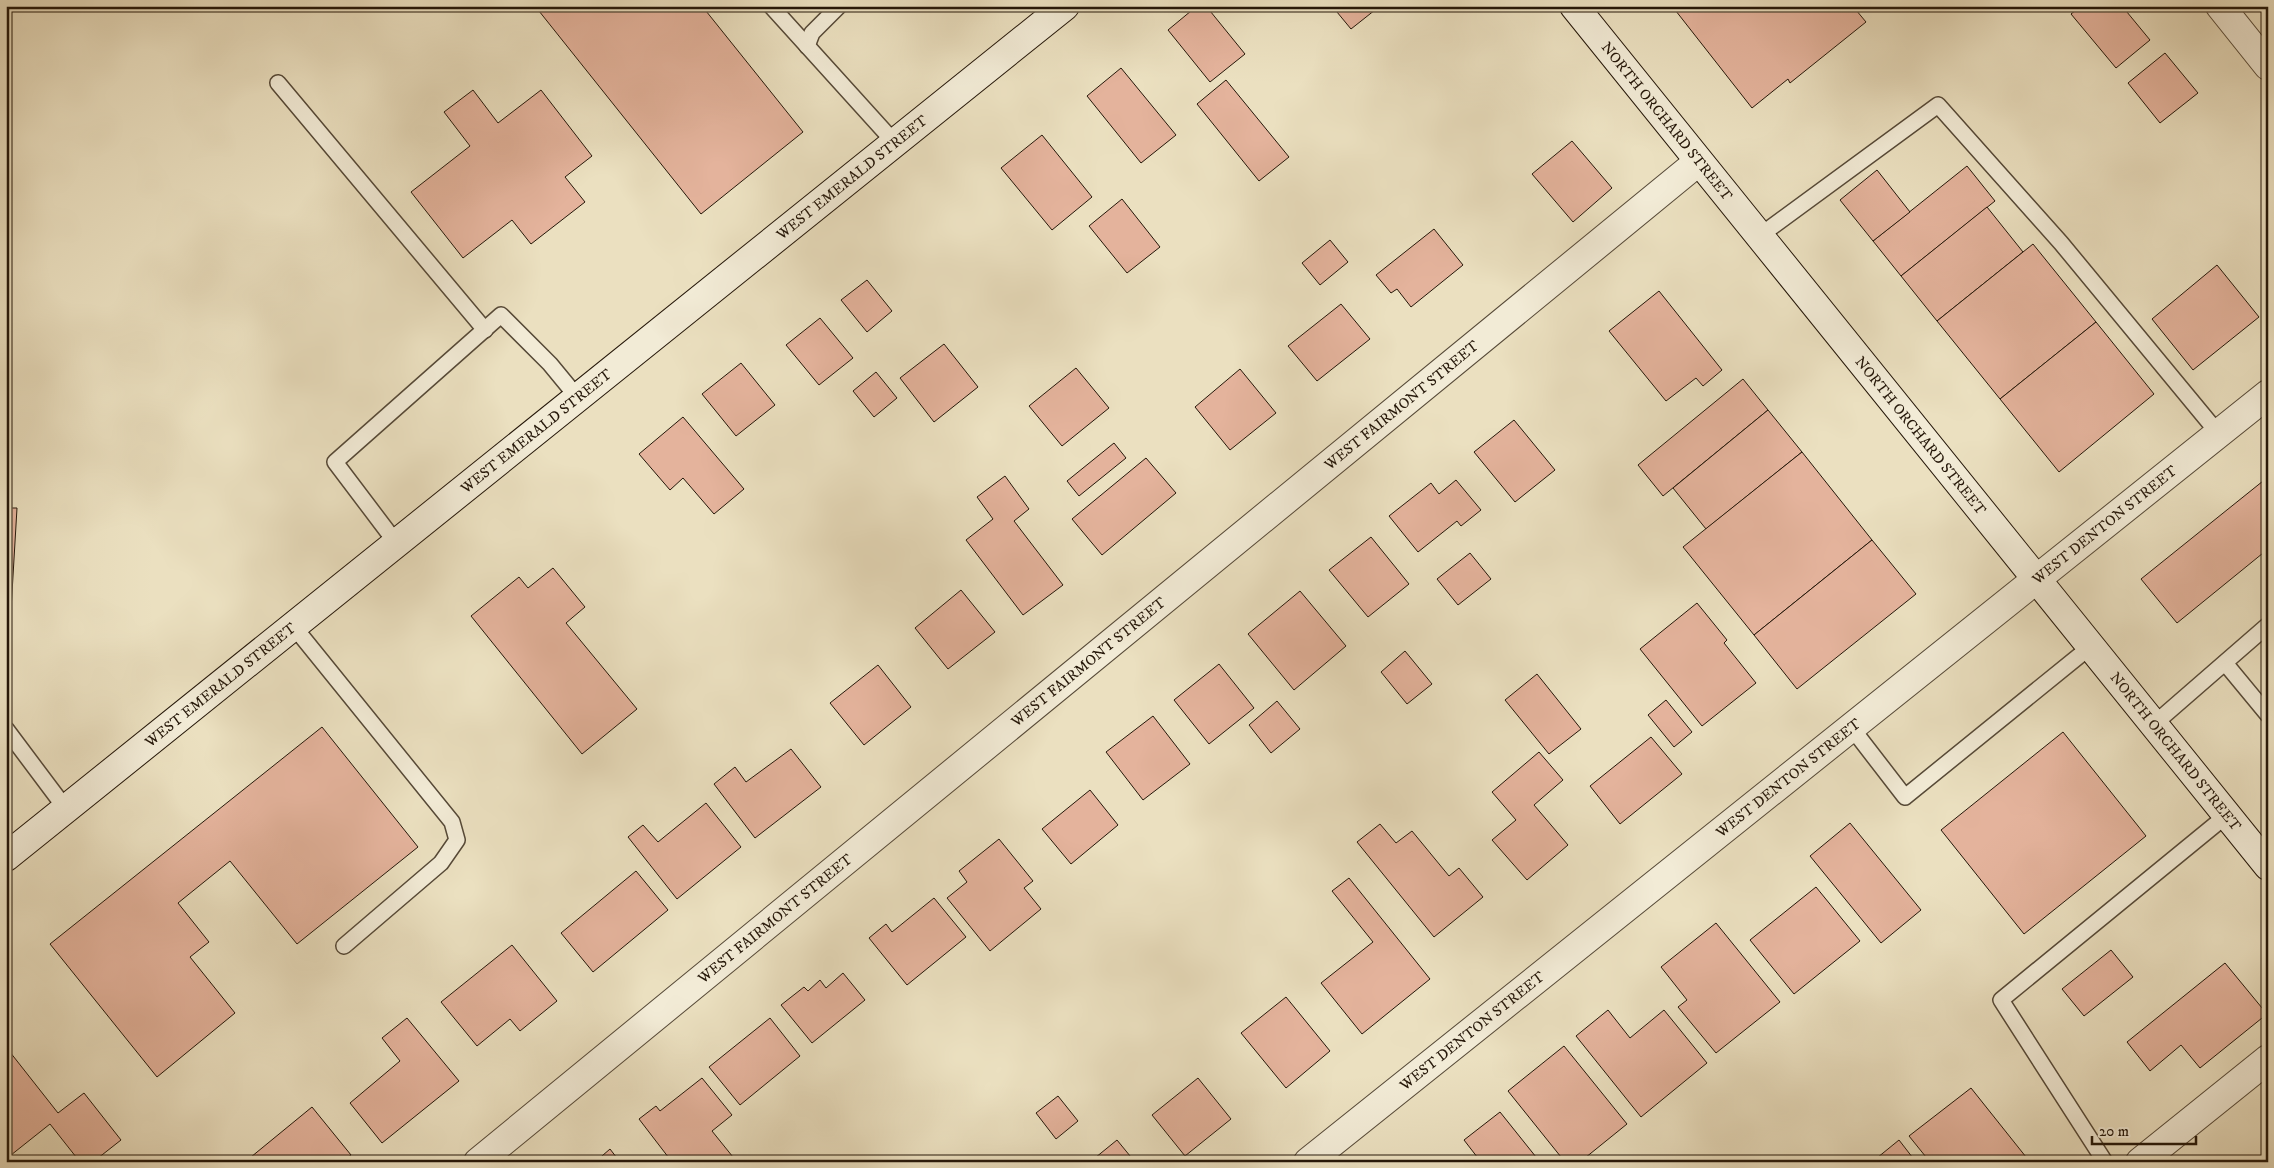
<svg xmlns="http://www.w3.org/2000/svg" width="2274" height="1168" font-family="'IM FELL DW Pica',serif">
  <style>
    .building { fill: #e4b39c; stroke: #251709 }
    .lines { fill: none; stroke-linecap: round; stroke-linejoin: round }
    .lane-casing { stroke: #564937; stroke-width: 18 }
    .street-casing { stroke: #564937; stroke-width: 30 }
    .secondary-casing { stroke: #251709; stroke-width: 30 }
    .lane { stroke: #f2ebd6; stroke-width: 15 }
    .street { stroke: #f2ebd6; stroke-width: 28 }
    .secondary { stroke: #f2ebd6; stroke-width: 28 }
    .labels { text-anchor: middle; stroke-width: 4; stroke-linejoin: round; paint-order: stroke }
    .street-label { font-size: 15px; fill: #251709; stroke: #f2ebd6 }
  </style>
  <rect width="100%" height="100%" fill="#ebe0c0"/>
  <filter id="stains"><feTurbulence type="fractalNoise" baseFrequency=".004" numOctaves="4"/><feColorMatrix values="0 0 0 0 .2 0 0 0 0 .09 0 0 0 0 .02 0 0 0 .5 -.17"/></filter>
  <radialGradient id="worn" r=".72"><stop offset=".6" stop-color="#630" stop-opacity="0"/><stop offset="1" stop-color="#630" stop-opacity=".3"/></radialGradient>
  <g class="building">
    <path d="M535 6H702L803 132 701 214Z"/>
    <path d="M1197 6H1206L1245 54 1210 82 1168 30Z"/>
    <path d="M1332 6H1380L1351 29Z"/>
    <path d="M1672 6H1860L1856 10 1866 22 1790 83 1788 79 1752 108Z"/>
    <path d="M2081 6H2122L2150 40 2116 68 2071 14Z"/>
    <path d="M2165 53 2198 93 2160 123 2128 83Z"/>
    <path d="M1121 68 1176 135 1141 163 1087 96Z"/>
    <path d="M1226 80 1289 157 1259 181 1197 104Z"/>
    <path d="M473 90 498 123 541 90 592 156 565 177 585 202 531 244 512 220 463 258 411 192 470 146 444 112Z"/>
    <path d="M1042 135 1092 197 1052 230 1001 168Z"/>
    <path d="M1572 141 1612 188 1573 222 1532 174Z"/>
    <path d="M1967 166 1995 201 1901 276 1873 241Z"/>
    <path d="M1877 170 1910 212 1873 241 1840 200Z"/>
    <path d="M1122 199 1160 247 1127 273 1089 226Z"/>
    <path d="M1987 207 2023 252 1937 321 1901 276Z"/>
    <path d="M1434 229 1463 265 1411 307 1397 289 1391 293 1376 275Z"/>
    <path d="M1330 240 1348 262 1320 285 1302 263Z"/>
    <path d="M2033 244 2096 322 2000 399 1937 321Z"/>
    <path d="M2217 265 2259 317 2193 370 2152 319Z"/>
    <path d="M867 280 892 311 867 332 841 300Z"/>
    <path d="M1659 291 1722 370 1703 386 1696 378 1666 401 1609 331Z"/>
    <path d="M1341 304 1370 339 1317 381 1288 346Z"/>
    <path d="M820 318 853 358 819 385 786 345Z"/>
    <path d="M2096 322 2154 394 2059 472 2000 399Z"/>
    <path d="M944 344 978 387 934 422 900 378Z"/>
    <path d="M741 363 775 405 736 436 702 394Z"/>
    <path d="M1076 368 1109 408 1062 446 1029 406Z"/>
    <path d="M1240 369 1276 413 1230 450 1195 407Z"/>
    <path d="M876 372 897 398 874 417 853 391Z"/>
    <path d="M1743 379 1768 410 1663 496 1638 465Z"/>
    <path d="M1768 410 1802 452 1706 529 1673 488Z"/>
    <path d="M683 417 744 489 714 514 683 478 670 490 639 454Z"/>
    <path d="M1514 420 1555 470 1515 502 1474 452Z"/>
    <path d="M1114 443 1126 458 1079 496 1067 481Z"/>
    <path d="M1802 452 1872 540 1754 635 1683 547Z"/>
    <path d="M1146 458 1176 493 1102 555 1072 519Z"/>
    <path d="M1005 476 1029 509 1014 521 1063 585 1023 615 966 540 993 519 977 497Z"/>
    <path d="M2268 477V549L2177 623 2141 579Z"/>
    <path d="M1456 480 1481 510 1461 526 1457 521 1418 552 1389 516 1431 483 1439 494Z"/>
    <path d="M6 508H17L6 695Z"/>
    <path d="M1371 537 1409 584 1368 617 1329 570Z"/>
    <path d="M1872 540 1916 594 1797 689 1754 635Z"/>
    <path d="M1470 553 1491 579 1458 605 1437 579Z"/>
    <path d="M553 568 585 607 566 623 637 709 582 754 471 616 519 577 528 588Z"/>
    <path d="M961 590 995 632 948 669 915 628Z"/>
    <path d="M1300 591 1346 646 1294 690 1248 634Z"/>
    <path d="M1697 603 1727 640 1724 643 1756 683 1702 726 1640 649Z"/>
    <path d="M1405 651 1432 684 1407 704 1381 672Z"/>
    <path d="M1219 664 1254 708 1209 744 1174 700Z"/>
    <path d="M878 665 911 707 864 745 830 703Z"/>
    <path d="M1537 674 1581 729 1549 754 1505 700Z"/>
    <path d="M1666 700 1692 732 1674 747 1648 715Z"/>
    <path d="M1277 701 1300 729 1271 753 1249 725Z"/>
    <path d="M1153 716 1190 764 1143 800 1106 752Z"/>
    <path d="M322 727 418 847 297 944 230 861 178 903 209 942 190 957 235 1013 157 1077 50 944Z"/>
    <path d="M2063 732 2146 836 2024 934 1941 830Z"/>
    <path d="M1651 737 1682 774 1620 824 1590 786Z"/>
    <path d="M791 749 821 787 755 838 714 784 735 767 746 782Z"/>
    <path d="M1539 752 1563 780 1534 805 1568 845 1527 880 1492 840 1516 820 1492 792Z"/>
    <path d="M1090 790 1118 825 1071 864 1042 829Z"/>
    <path d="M706 803 741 847 677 899 628 837 643 825 658 842Z"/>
    <path d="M1850 823 1921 910 1881 943 1810 856Z"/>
    <path d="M1380 824 1396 843 1412 831 1449 876 1459 868 1483 897 1434 937 1357 842Z"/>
    <path d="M999 839 1033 881 1024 888 1041 909 990 951 947 898 967 882 959 871Z"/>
    <path d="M636 871 668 910 593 972 561 933Z"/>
    <path d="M1349 878 1430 979 1362 1034 1321 983 1373 942 1332 891Z"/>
    <path d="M1816 887 1860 941 1794 994 1750 940Z"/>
    <path d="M934 898 966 937 907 985 869 938 886 924 892 932Z"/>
    <path d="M1716 923 1780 1002 1716 1053 1678 1007 1687 1000 1661 967Z"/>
    <path d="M512 945 557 1001 520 1031 510 1019 477 1046 441 1002Z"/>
    <path d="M2111 950 2133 977 2084 1016 2062 989Z"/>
    <path d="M2225 963 2267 1014 2200 1068 2181 1045 2150 1071 2127 1042Z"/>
    <path d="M843 973 865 1000 812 1043 781 1005 804 987 808 991 820 980 826 988Z"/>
    <path d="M1286 997 1330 1051 1286 1088 1241 1033Z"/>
    <path d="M1608 1010 1630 1038 1664 1010 1707 1063 1641 1117 1576 1036Z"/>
    <path d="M407 1018 459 1081 382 1143 350 1103 400 1061 382 1038Z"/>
    <path d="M770 1018 800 1056 740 1105 709 1067Z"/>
    <path d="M1564 1046 1627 1124 1580 1162H1565L1508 1091Z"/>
    <path d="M6 1047 58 1113 84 1093 121 1140 93 1162H80L50 1124 6 1159Z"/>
    <path d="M702 1078 732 1115 712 1131 737 1162H672L639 1119 656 1106 660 1111Z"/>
    <path d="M1198 1078 1231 1119 1185 1156 1152 1115Z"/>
    <path d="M1971 1088 2030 1162H1930L1909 1136Z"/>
    <path d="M1058 1096 1078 1121 1056 1139 1036 1113Z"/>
    <path d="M312 1107 351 1155 342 1162H255L251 1157Z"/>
    <path d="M1500 1112 1540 1162H1481L1464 1140Z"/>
    <path d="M1117 1140 1135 1162H1090Z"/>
    <path d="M1899 1140 1916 1162H1872Z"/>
    <path d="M610 1149 620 1162H595Z"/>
  </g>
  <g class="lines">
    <g class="lane-casing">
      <g id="lane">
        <path d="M771 6 895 143"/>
        <path d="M807 46 812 33 839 6"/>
        <path d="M278 83 485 330"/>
        <path d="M1758 237 1938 105 2061 243 2218 433"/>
        <path d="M397 544 335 462 501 315 550 364 578 398"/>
        <path d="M295 628 452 822 457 840 441 863 344 946"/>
        <path d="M2225 663 2268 715"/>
        <path d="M2153 725 2268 625"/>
        <path d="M1851 727 1905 797 2090 647"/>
        <path d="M6 729 66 809"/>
        <path d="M2105 1162 2001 1000 2227 815"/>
      </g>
    </g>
    <g class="street-casing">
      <g id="street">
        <path d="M2220 6 2268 66"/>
        <path id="s1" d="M478 1162 1698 162"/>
        <path id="s2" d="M1308 1162 2268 394"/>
        <path d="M2140 1162 2268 1059"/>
      </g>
    </g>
    <g class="secondary-casing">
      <g id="secondary">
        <path id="s3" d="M1574 6 2268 866"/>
        <path id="s4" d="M6 857 1065 6"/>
      </g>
    </g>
    <use href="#lane" class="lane"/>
    <use href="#street" class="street"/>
    <use href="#secondary" class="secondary"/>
  </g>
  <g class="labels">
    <g class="street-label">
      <text dy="5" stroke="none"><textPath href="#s3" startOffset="148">NORTH ORCHARD STREET</textPath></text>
      <text dy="5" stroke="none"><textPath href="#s4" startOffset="1085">WEST EMERALD STREET</textPath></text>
      <text dy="5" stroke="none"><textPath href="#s1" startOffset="1194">WEST FAIRMONT STREET</textPath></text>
      <text dy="5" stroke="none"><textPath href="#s4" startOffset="680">WEST EMERALD STREET</textPath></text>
      <text dy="5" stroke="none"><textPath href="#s3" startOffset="552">NORTH ORCHARD STREET</textPath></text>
      <text dy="5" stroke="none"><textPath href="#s2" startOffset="1020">WEST DENTON STREET</textPath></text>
      <text dy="5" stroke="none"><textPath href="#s1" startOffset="789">WEST FAIRMONT STREET</textPath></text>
      <text dy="5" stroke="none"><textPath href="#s4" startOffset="275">WEST EMERALD STREET</textPath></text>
      <text dy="5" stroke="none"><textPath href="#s3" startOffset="958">NORTH ORCHARD STREET</textPath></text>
      <text dy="5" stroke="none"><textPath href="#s2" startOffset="615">WEST DENTON STREET</textPath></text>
      <text dy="5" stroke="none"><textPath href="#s1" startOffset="384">WEST FAIRMONT STREET</textPath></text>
      <text dy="5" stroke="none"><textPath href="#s2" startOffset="210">WEST DENTON STREET</textPath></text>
    </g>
  </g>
  <rect width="2274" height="1168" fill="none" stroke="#ebe0c0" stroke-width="25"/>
  <rect x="8" y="8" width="2259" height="1153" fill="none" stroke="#251709" stroke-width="2.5"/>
  <rect x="12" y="12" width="2249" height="1143" fill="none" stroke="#251709"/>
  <path d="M2092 1136v8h104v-8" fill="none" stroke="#251709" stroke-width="2.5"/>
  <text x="2099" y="1136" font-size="15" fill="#251709" stroke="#f2ebd6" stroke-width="4" paint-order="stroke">20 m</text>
  <rect width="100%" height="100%" filter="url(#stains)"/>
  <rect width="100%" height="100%" fill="url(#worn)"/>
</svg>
